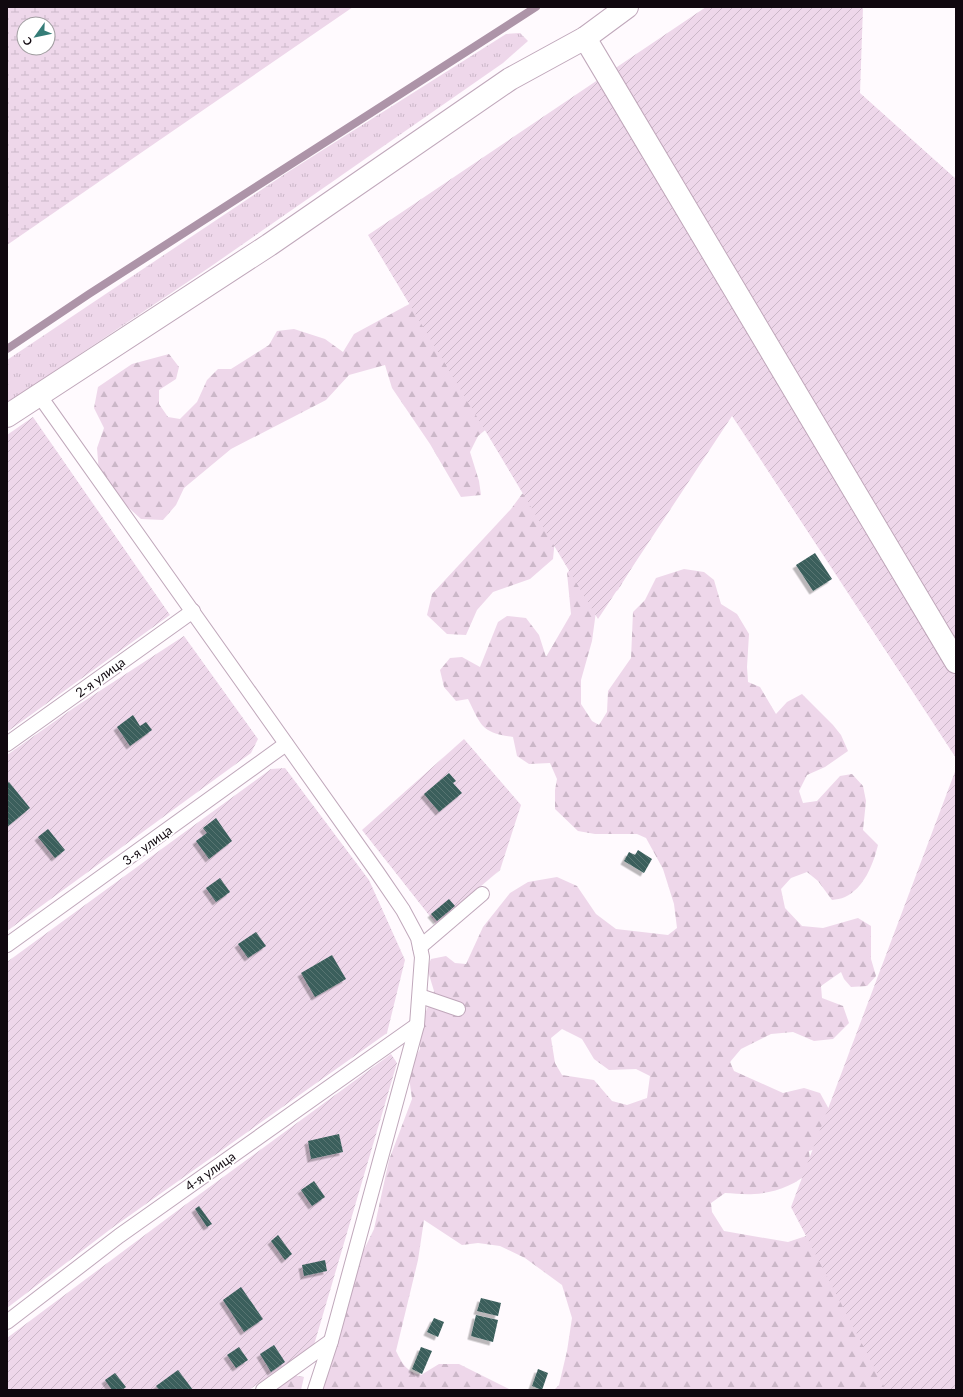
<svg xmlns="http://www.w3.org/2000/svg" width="963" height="1397" font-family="Lato,sans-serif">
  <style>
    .grass { fill: url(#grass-tufts) }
    .forest { fill: url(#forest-firs); fill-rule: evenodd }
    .wetland { fill: url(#wetland-marsh); fill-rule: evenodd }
    .garden { fill: url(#garden-furrows) }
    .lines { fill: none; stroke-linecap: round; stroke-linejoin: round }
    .stream { stroke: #ad94a8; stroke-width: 8 }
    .building { fill: url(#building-back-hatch); filter: url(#shadow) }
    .service-casing { stroke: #c0a8bb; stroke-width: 16 }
    .minor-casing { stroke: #c0a8bb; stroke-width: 24 }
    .service { stroke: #fff; stroke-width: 14 }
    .minor { stroke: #fff; stroke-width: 22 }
    .labels { text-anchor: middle; stroke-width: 4; stroke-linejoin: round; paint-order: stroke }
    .street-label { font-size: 13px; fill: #10080f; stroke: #fff }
  </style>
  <defs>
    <pattern id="grass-tufts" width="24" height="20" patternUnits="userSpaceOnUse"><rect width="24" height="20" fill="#eed7ea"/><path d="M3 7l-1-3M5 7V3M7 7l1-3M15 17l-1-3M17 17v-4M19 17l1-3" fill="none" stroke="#cbb7c8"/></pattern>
    <pattern id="forest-firs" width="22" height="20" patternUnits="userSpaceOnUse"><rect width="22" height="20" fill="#eed7ea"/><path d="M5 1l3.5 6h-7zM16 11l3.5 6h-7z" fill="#cbb7c8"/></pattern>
    <pattern id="wetland-marsh" width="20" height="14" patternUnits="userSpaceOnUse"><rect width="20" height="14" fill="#eed7ea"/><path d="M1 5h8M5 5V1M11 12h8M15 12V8" fill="none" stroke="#cbb7c8"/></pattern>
    <pattern id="garden-furrows" width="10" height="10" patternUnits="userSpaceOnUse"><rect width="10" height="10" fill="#eed7ea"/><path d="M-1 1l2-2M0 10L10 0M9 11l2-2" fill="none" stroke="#cbb7c8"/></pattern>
    <pattern id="building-back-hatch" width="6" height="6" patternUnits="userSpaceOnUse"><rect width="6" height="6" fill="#3a5e5b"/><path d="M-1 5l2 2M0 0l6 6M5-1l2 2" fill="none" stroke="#597472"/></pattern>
    <filter id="shadow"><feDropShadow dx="-3.5" dy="3.5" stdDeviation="0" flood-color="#0004"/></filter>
  </defs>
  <rect width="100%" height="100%" fill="#fffafe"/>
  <path class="grass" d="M520 33 528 41 503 63 210 267 7 403V360L288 172 506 34Z"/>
  <g class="forest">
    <path d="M448 283 506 413 478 436 470 452 479 481 481 495 461 497 430 444 392 388 385 365 349 375 326 400 231 449 184 488 176 505 163 520 141 519 108 489 99 473 97 448 104 428 94 408 98 387 132 364 169 354 179 367 176 379 159 390V404L168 417 180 419 197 402 207 380 218 369H231L269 345 277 331 294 329 325 339 343 352 354 334Z"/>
    <path d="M542 483 556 529 553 559 530 579 493 592 477 610 466 635 447 634 427 615 432 594 511 509 522 494Z"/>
    <path d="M587 548 643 549 618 590 597 604 592 641 581 680V704L592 721 599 725 607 712 608 691 631 658 633 612 645 600 656 578 684 569 704 572 714 580 721 604 737 614 749 634 747 667 748 682 760 687 776 714 787 702 802 694 833 725 841 735 848 751 825 767 807 775 799 791 803 803 817 801 840 776 852 774 863 786 866 801 863 830 878 845C873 865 864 888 845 897 841 899 836 899 832 900L818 881 807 872 791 878 781 889 785 908 802 926 823 928 858 918 871 926V959L876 976 867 986 851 987 844 979 841 972 821 986 822 998 843 1006 849 1023 833 1039 814 1041 793 1032 771 1034 741 1049 730 1062 734 1071 783 1093 804 1088 820 1093 830 1111 826 1146 809 1151 811 1170C797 1185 774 1193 754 1194 744 1195 734 1193 725 1193L711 1203 712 1212 724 1231 788 1242 806 1236 920 1390H554L559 1385 567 1351 572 1318 562 1285 525 1258 500 1246 478 1243 462 1245 424 1220 418 1260 396 1351C403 1365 406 1371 421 1375L439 1364H459L511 1390H320L359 1260 374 1229 389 1160 412 1099 408 1070 420 1049V1032L425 1014 434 991 427 968 431 959 446 956 455 963 466 964 483 927 510 893 528 882 557 877 577 886 596 914 616 929 668 935 677 928 674 904 663 869 646 838 637 834H595L578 831 555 809V790L557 779 550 763 529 764 517 756 513 737C481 733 481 725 468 699L456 701 444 687 440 670 450 658 462 657 480 667 498 622 507 616 526 618 539 635 546 657 571 614 567 573ZM562 1029 582 1039 594 1059 609 1070 636 1069 650 1076 647 1098 627 1105 612 1101 594 1080 562 1075 555 1063 551 1038Z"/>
    <path d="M290 1375 304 1377 301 1390H269Z"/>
  </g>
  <path class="wetland" d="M7 7H353L7 245ZM24 24H48V48H24Z"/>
  <g class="garden">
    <path d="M706 7H863L860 93 956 179V758L732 416 598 619 368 235Z"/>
    <path d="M33 417 170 615 7 732V435Z"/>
    <path d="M184 636 258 739 251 753 7 931V755L75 707Z"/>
    <path d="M464 739 521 805 500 870 436 924 362 830Z"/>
    <path d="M285 768 369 880 405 960 387 1033 112 1228 7 1308V962L271 769Z"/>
    <path d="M956 769V1390H886L791 1207Z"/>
    <path d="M391 1054 397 1063 314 1345 249 1390H7V1338L185 1205Z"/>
  </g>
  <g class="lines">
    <path class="stream" d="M7 349 89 294 536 7"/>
  </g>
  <g class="building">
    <path d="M815 553 832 579 813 591 796 565Z"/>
    <path d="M133 715 140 726 146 722 152 730 130 746 117 727Z"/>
    <path d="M449 773 456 781 453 783 462 793 439 812 424 794Z"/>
    <path d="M9 782 30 808 7 827V783Z"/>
    <path d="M216 818 232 841 209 859 196 841 207 833 203 828Z"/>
    <path d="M48 829 65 850 55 858 38 837Z"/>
    <path d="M638 850 652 859 644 873 624 861 629 852 635 855Z"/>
    <path d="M220 878 230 892 216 902 206 888Z"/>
    <path d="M449 899 455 906 437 921 431 914Z"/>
    <path d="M256 932 266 946 248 958 238 944Z"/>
    <path d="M332 955 346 979 315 997 301 973Z"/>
    <path d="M339 1134 343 1152 311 1159 308 1141Z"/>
    <path d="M314 1181 325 1197 312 1206 301 1190Z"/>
    <path d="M199 1206 212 1224 207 1227 195 1209Z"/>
    <path d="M278 1235 292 1254 285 1260 271 1241Z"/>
    <path d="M325 1260 327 1271 304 1276 302 1265Z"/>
    <path d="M241 1287 263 1319 244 1332 223 1300Z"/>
    <path d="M481 1298 501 1303 498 1316 477 1311Z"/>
    <path d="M476 1315 498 1320 493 1342 471 1336Z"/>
    <path d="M434 1318 444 1322 438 1337 427 1332Z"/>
    <path d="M274 1345 285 1362 271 1372 260 1354Z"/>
    <path d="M239 1347 248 1360 236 1368 227 1355Z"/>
    <path d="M421 1347 432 1351 422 1374 412 1369Z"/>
    <path d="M538 1369 548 1373 542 1390 532 1386Z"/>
    <path d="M178 1370 193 1390H159L156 1386Z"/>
    <path d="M115 1373 126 1387 122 1390H112L105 1380Z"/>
  </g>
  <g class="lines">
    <g class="service-casing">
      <g id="service">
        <path d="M39 395 377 872 403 910 418 938 422 957 417 1025 331 1341 315 1390"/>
        <path d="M7 744 193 611"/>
        <path d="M7 945 286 744"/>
        <path d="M420 947 482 894"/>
        <path d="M420 996 458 1009"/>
        <path d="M7 1322 119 1236 417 1025"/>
        <path d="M263 1390 331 1341"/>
      </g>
    </g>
    <g class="minor-casing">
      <g id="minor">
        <path d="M585 38 956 662"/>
        <path d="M7 416 269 245 510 79 585 38 627 7"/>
      </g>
    </g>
    <use href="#service" class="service"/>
    <use href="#minor" class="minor"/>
  </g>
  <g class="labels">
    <g class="street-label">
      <text transform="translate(100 677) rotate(-36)" y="5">2-я улица</text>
      <text transform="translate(147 845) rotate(-36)" y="5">3-я улица</text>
      <text transform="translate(210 1171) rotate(-35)" y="5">4-я улица</text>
    </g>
  </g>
  <rect width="963" height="1397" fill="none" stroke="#10080f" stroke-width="16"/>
  <g transform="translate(36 36) rotate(237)"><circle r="19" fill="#ffffff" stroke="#9f9c9f"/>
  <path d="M0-3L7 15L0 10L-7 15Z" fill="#347c77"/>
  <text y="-6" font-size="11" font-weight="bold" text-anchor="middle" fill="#10080f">С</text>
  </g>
</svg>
